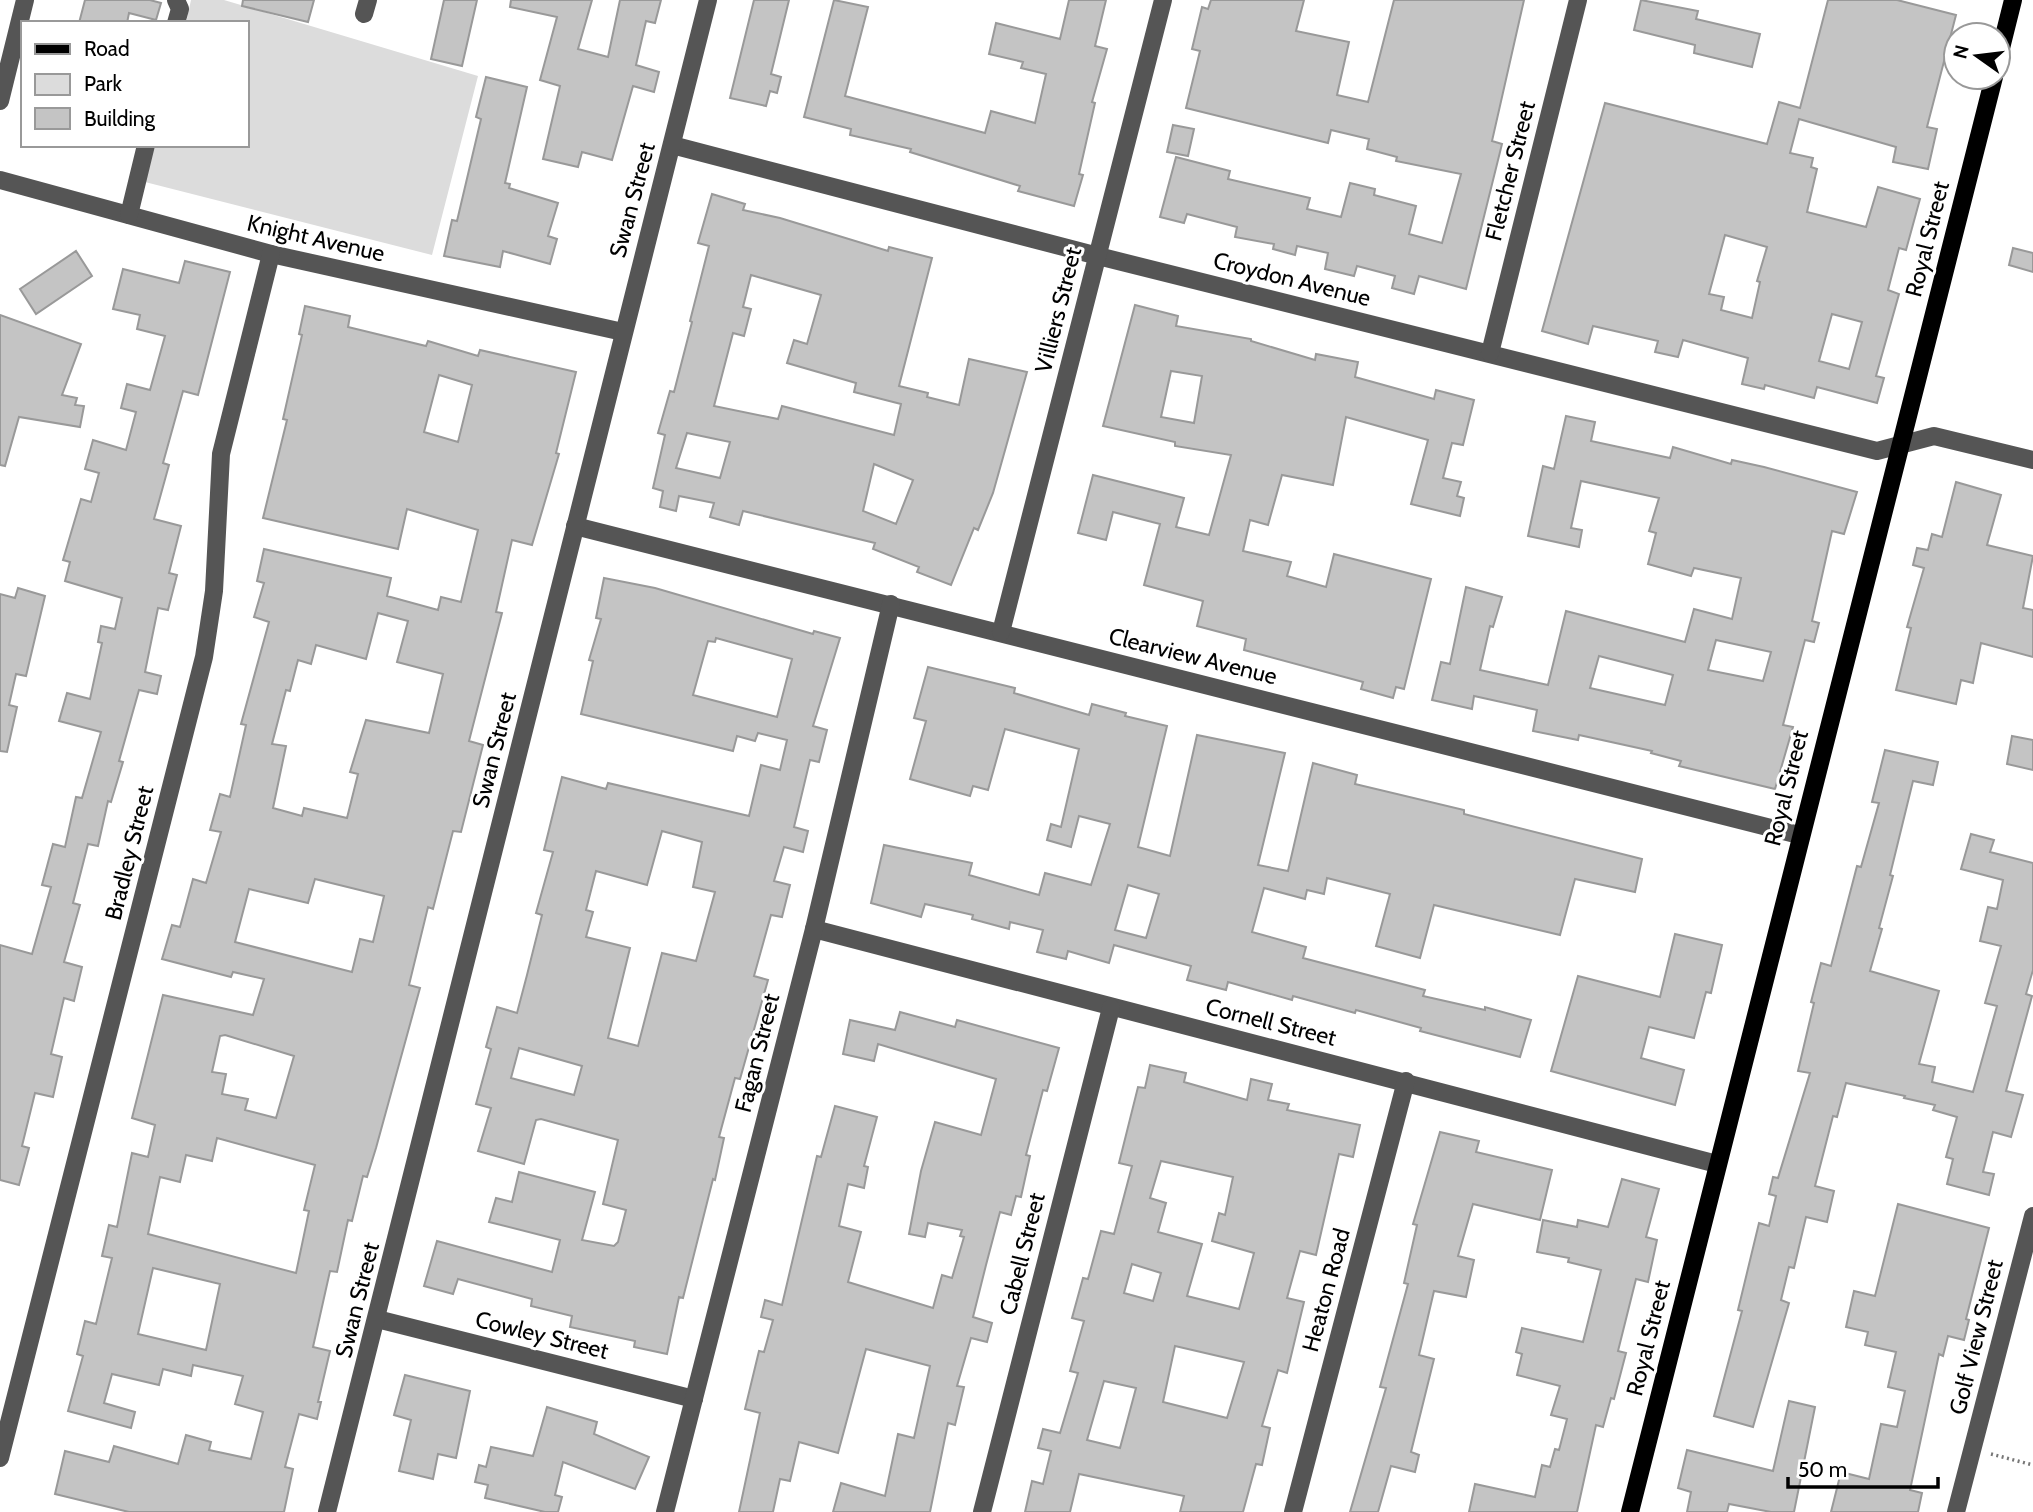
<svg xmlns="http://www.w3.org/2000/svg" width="2033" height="1512" font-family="Cabin,sans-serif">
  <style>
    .green { fill: #dcdcdc }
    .building { fill: #c4c4c4; stroke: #999; stroke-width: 2; fill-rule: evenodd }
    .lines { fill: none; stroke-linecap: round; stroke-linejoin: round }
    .path { stroke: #777; stroke-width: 3.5; stroke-dasharray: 2 3.5; stroke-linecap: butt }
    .minor { stroke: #555; stroke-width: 18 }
    .major { stroke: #000; stroke-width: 18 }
    .labels { text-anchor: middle; stroke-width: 6; stroke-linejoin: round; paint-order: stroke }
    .street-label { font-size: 23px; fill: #000; stroke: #fff }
  </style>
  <rect width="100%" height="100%" fill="#fff"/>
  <path class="green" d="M191 0H224L478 76 432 255 145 182 154 145H247V23H186Z"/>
  <g class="building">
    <path d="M85 0H150L161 3 156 20 129 13 127 23H79Z"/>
    <path d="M243 0H314L308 22 242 6Z"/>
    <path d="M444 0H477L462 66 431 59Z"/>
    <path d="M511 0H592L578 49 608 57 620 0H661L655 23 646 21 636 65 659 72 654 92 633 86 612 160 582 152 578 167 543 159 560 86 540 80 557 17 510 7Z"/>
    <path d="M754 0H789L771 74 781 77 777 93 770 91 766 106 730 98Z"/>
    <path d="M834 0 868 7 845 96 985 133 991 111 1035 123 1046 74 1021 68 1023 62 989 54 996 23 1060 39 1069 0H1106L1095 46 1107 49 1092 102 1095 103 1079 174 1083 175 1074 206 1018 191 1020 186 910 152 911 149 850 135 851 129 804 117Z"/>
    <path d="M1211 0H1304L1296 31 1349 42 1337 95 1368 102 1394 0H1524L1492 141 1502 144 1466 289 1419 276 1414 294 1392 288 1395 276 1357 266 1354 276 1325 269 1328 253 1297 246 1295 255 1273 249 1274 244 1235 237 1237 227 1187 214 1184 223 1160 217 1176 157 1230 171 1228 179 1310 198 1307 209 1341 217 1350 183 1375 189 1374 195 1416 206 1409 234 1442 243 1461 174 1396 161 1397 157 1367 149 1369 139 1331 130 1328 143 1186 108 1200 51 1192 49 1202 7 1208 9Z"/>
    <path d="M1641 0 1698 11 1696 19 1760 34 1752 67 1694 53 1695 45 1634 30Z"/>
    <path d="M1828 0H1897L1956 15 1927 127 1937 129 1928 169 1893 162 1896 147 1799 119 1790 153 1813 158 1811 167 1817 169 1807 212 1866 227 1878 187 1920 199 1906 250 1899 248 1888 290 1899 294 1876 376 1884 378 1877 403 1817 387 1814 398 1765 385 1764 389 1742 384 1748 358 1683 340 1678 357 1655 352 1658 341 1593 326 1588 344 1542 331 1605 103 1767 144 1779 102 1800 108ZM1725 235 1767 247 1757 281 1760 282 1752 318 1721 310 1724 297 1709 294ZM1832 314 1862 322 1849 369 1819 361Z"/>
    <path d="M486 77 527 87 505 183 510 184 509 188 558 203 548 236 557 239 550 264 503 251 500 267 444 256 452 220 457 221 481 119 476 117Z"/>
    <path d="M1173 125 1194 129 1188 156 1167 152Z"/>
    <path d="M712 194 745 204 743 210 780 218 888 251 889 247 932 258 899 386 928 393 927 397 959 405 969 359 1027 372 993 493 978 530 974 528 951 585 917 572 919 567 873 549 875 543 743 511 739 525 710 517 714 503 679 496 676 511 660 507 663 491 653 488 665 435 658 433 670 391 674 392 692 322 690 321 709 246 698 243ZM751 275 821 295 807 344 794 340 787 363 856 383 854 392 901 404 894 435 782 406 778 419 714 406 733 333 744 336 751 309 743 307ZM687 433 730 442 720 478 676 468ZM874 464 913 480 896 524 863 511Z"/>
    <path d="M2013 248 2033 253V272L2009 265Z"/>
    <path d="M76 251 92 276 36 314 20 289Z"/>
    <path d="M185 261 230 272 198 395 183 391 163 463 169 465 154 519 181 526 169 573 177 575 168 610 158 608 145 672 161 676 157 694 139 690 119 761 123 762 111 802 108 801 98 846 88 844 73 903 80 905 64 962 82 967 74 1001 64 998 51 1054 62 1057 53 1097 35 1093 22 1146 29 1148 19 1185 0 1180V945L32 954 51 887 42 885 53 844 65 847 76 797 82 798 101 732 59 721 67 693 90 699 102 643 98 642 101 626 115 629 122 598 65 581 70 562 63 560 81 499 91 502 99 473 85 469 93 440 126 450 136 412 121 408 127 384 150 390 165 336 137 329 140 315 113 309 123 269 179 283Z"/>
    <path d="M1135 305 1178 316 1176 326 1251 339V341L1315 360 1316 354 1358 362 1355 377 1434 399 1436 390 1474 400 1463 445 1452 443 1443 478 1461 482 1457 496 1464 498 1460 516 1411 504 1428 440 1346 417 1333 485 1282 475 1268 525 1250 520 1243 551 1291 562 1287 576 1326 587 1334 554 1431 579 1404 689 1396 687 1393 698 1361 689 1363 682 1244 650 1246 639 1197 626 1203 601 1144 585 1160 524 1113 512 1106 540 1078 533 1093 475 1184 498 1176 527 1209 535 1231 455 1175 446V442L1103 426ZM1171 371 1202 376 1194 423 1161 417Z"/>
    <path d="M305 306 350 316 348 327 426 346 428 341 478 356 480 350 576 372 556 453 559 454 532 545 512 540 496 612 502 613 469 741 483 745 461 832 453 831 433 909 428 907 409 985 420 988 376 1148 367 1177 363 1176 352 1221 348 1220 337 1272 330 1271 313 1347 330 1351 318 1402H321L317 1419 299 1414 285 1467 293 1469 284 1512H129L55 1494 65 1451 109 1462 114 1446 178 1464 186 1435 211 1442 209 1450 251 1459 263 1412 235 1404 243 1376 193 1365 191 1376 163 1369 159 1385 112 1374 104 1403 135 1412 131 1428 68 1411 83 1356 77 1354 85 1321 96 1324 112 1258 102 1256 109 1225 117 1227 132 1153 148 1157 155 1125 132 1118 163 995 253 1015 264 979 233 972 231 977 162 959 172 925 180 927 193 879 206 883 221 832 210 830 220 794 230 797 246 725 241 724 269 622 254 617 264 583 257 581 264 549 391 578 387 596 438 610 441 597 461 602 478 530 407 509 398 549 263 518 287 420 283 419 302 335 299 334ZM439 375 472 385 458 442 424 432ZM378 613 408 621 397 662 443 674 429 733 366 720 350 772 358 774 347 818 304 808 302 816 273 808 286 746 272 744 286 690 290 691 298 660 311 664 316 645 366 659ZM315 879 384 896 373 942 360 939 352 972 235 942 249 889 308 903ZM225 1035 294 1056 276 1118 245 1110 248 1099 222 1094 226 1074 212 1072 220 1036ZM217 1138 315 1165 304 1210 309 1211 296 1273 148 1234 160 1177 180 1182 186 1155 212 1161ZM153 1268 220 1284 206 1350 138 1334Z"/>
    <path d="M0 315 81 344 62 395 77 398 75 405 84 406 80 427 19 417 5 466 0 465Z"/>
    <path d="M1566 416 1595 422 1591 441 1670 458 1673 447 1731 464 1732 460 1764 467 1857 492 1844 534 1832 531 1812 621 1819 623 1814 642 1805 640 1783 725 1793 727 1775 789 1679 766 1681 761 1651 753 1652 751 1579 735 1578 740 1533 731 1537 710 1474 696 1472 709 1432 700 1441 662 1450 664 1466 587 1502 597 1493 627 1490 626 1480 670 1548 685 1566 611 1685 642 1694 609 1732 619 1741 578 1694 568 1691 576 1648 564 1656 533 1649 531 1659 498 1581 481 1571 528 1582 530 1579 547 1528 536 1543 466 1554 469ZM1716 640 1771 652 1763 681 1708 670ZM1599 656 1673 675 1665 705 1590 688Z"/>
    <path d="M1956 482 2001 495 1987 545 2033 556 2023 608 2033 610V657L1981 643 1973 683 1961 680 1956 704 1896 690 1911 628 1907 627 1924 568 1913 565 1917 548 1928 550 1932 534 1942 537Z"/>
    <path d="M604 578 655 588 813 634 814 631 840 638 813 726 827 730 819 762 810 760 794 827 808 831 803 852 784 847 774 881 790 885 782 917 771 915 754 976 768 980 740 1079 735 1078 719 1137 724 1138 715 1180 713 1179 683 1298 679 1297 667 1354 634 1347 635 1341 570 1327 572 1316 531 1306 532 1299 458 1279 453 1294 424 1286 437 1241 552 1272 560 1240 489 1222 496 1198 512 1202 519 1172 595 1192 582 1240 614 1246 618 1242 626 1210 603 1204 618 1140 541 1119 536 1120 524 1164 478 1151 491 1108 476 1104 491 1049 486 1047 497 1007 517 1013 527 975 542 915 536 913 553 852 544 850 562 777 606 789 608 783 749 816 761 765 780 770 787 740 758 733 755 741 737 736 733 751 581 714 593 661 589 660 601 619 596 618ZM716 638 792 659 777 717 693 695 708 641 715 642ZM662 831 702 842 693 887 715 892 696 961 662 953 638 1046 608 1038 630 948 586 937 593 912 586 910 596 871 647 885ZM519 1048 582 1066 574 1095 511 1078Z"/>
    <path d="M18 588 45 596 26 676 16 674 9 705 17 707 7 752 0 751V594L15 598Z"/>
    <path d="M928 667 1015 688 1014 693 1089 715 1092 704 1126 713 1125 716 1167 726 1138 847 1170 856 1197 735 1285 753 1258 865 1288 871 1313 763 1357 775 1355 784 1464 810V814L1642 859 1635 892 1575 879 1560 935 1434 905 1420 958 1376 946 1390 894 1327 878 1324 894 1307 890 1305 899 1264 888 1252 932 1306 947 1303 958 1425 990 1423 996 1485 1010V1007L1531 1020 1520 1057 1420 1031 1421 1028 1356 1010 1355 1013 1293 996 1292 1000 1228 982 1226 990 1187 980 1191 966 1114 945 1109 963 1068 951 1066 959 1037 952 1043 930 1010 922 1009 929 972 919 973 915 925 904 921 917 871 903 884 845 972 863 969 875 1039 895 1045 873 1091 885 1110 824 1079 816 1071 847 1047 840 1051 824 1061 827 1079 749 1005 729 988 790 973 786 970 796 910 779 926 721 914 718ZM1128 885 1159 894 1146 938 1115 930Z"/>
    <path d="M2012 736 2033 740V770L2007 764Z"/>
    <path d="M1885 750 1938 762 1933 785 1913 781 1890 875 1893 876 1879 928 1882 929 1870 971 1939 991 1919 1064 1935 1067 1932 1082 1973 1092 1997 1006 1985 1003 2001 946 1980 941 1988 907 1997 909 2003 880 1961 869 1971 834 1994 840 1990 852 2033 863V970L2026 994 2032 996 2006 1091 2023 1095 2011 1137 1993 1132 1983 1172 1994 1174 1989 1195 1947 1184 1953 1159 1946 1157 1957 1117 1933 1110 1935 1105 1904 1098 1905 1096 1846 1083 1837 1117 1833 1116 1815 1186 1834 1191 1827 1222 1806 1217 1794 1268 1789 1267 1781 1300 1789 1303 1753 1427 1714 1416 1742 1311 1738 1310 1759 1223 1769 1226 1776 1196 1769 1194 1773 1177 1778 1178 1810 1073 1798 1071 1814 1003 1811 1002 1821 963 1831 966 1857 866 1861 867 1879 803 1872 802Z"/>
    <path d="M1675 934 1722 945 1711 993 1706 992 1694 1038 1649 1027 1641 1058 1684 1070 1675 1105 1551 1071 1578 976 1660 997Z"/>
    <path d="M900 1012 955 1027 957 1020 1059 1048 1047 1091 1043 1090 1026 1155 1030 1156 1021 1197 1016 1196 1011 1215 1000 1212 986 1265 973 1317 992 1323 987 1342 971 1338 957 1386 964 1387 955 1425 948 1423 930 1512H833L841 1483 885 1496 898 1434 914 1438 930 1366 866 1349 838 1453 799 1442 790 1481 780 1479 773 1512H739L760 1413 745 1409 759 1351 764 1352 773 1320 761 1317 765 1300 782 1305 817 1156 821 1157 835 1106 877 1117 864 1166 868 1167 864 1188 848 1184 839 1226 861 1232 848 1282 933 1308 942 1275 952 1278 964 1237 960 1236 962 1230 928 1223 925 1237 909 1234 921 1171 935 1122 981 1135 996 1079 878 1044 874 1061 843 1054 850 1020 895 1030Z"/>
    <path d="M1150 1065 1186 1073 1184 1082 1247 1100 1251 1079 1272 1084 1268 1100 1289 1104 1287 1110 1360 1125 1353 1157 1339 1154 1316 1255 1300 1251 1287 1298 1304 1302 1287 1373 1278 1370 1262 1426 1270 1428 1262 1465 1256 1464 1243 1512H1180L1184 1496 1079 1474 1070 1512H1025L1032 1481 1043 1484 1051 1451 1038 1448 1043 1429 1060 1433 1078 1373 1070 1371 1084 1321 1072 1318 1083 1278 1088 1279 1101 1231 1114 1234 1132 1166 1119 1163 1138 1087 1145 1088ZM1161 1161 1233 1177 1225 1215 1219 1213 1212 1241 1254 1253 1239 1309 1187 1296 1202 1244 1158 1232 1166 1203 1150 1198ZM1132 1264 1161 1273 1153 1301 1124 1293ZM1175 1346 1244 1362 1227 1418 1163 1402ZM1104 1381 1136 1388 1120 1448 1087 1440Z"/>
    <path d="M1440 1132 1479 1141 1476 1152 1552 1170 1540 1220 1473 1204 1458 1256 1474 1260 1466 1297 1434 1291 1419 1355 1434 1359 1411 1452 1419 1455 1415 1472 1391 1466 1378 1512H1350L1386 1388 1380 1387 1408 1284 1404 1283 1417 1225 1413 1224Z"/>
    <path d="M1622 1179 1659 1189 1646 1237 1657 1240 1648 1282 1636 1279 1618 1351 1626 1353 1614 1399 1611 1398 1603 1427 1596 1425 1577 1512H1469L1475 1484 1535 1497 1542 1465 1550 1467 1555 1449 1559 1450 1567 1419 1551 1415 1560 1386 1517 1375 1522 1354 1516 1352 1522 1328 1583 1342 1601 1270 1568 1262 1569 1258 1537 1252 1543 1220 1577 1227 1578 1220 1608 1227Z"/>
    <path d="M1898 1204 1989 1228 1966 1319 1969 1320 1964 1340 1948 1336 1943 1356 1939 1354 1910 1490 1922 1493 1918 1512H1831L1841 1472 1869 1479 1881 1424 1897 1427 1905 1391 1888 1387 1896 1352 1865 1345 1868 1332 1846 1327 1854 1291 1875 1296Z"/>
    <path d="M405 1375 470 1391 456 1458 438 1454 433 1479 399 1471 411 1420 394 1415Z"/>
    <path d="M1789 1401 1815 1407 1794 1512H1771L1729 1504 1727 1512H1687L1691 1492 1678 1488 1687 1450 1773 1471Z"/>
    <path d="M547 1407 597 1422 594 1434 649 1457 635 1489 563 1462 555 1495 562 1497 558 1512H545L485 1498 488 1485 475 1482 479 1465 486 1467 491 1447 533 1456Z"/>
  </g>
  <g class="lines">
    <path class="path" d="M1991 1454 2033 1465"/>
    <g class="minor">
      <path d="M364 14 368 0"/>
      <path d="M176 23 180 9 176 0"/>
      <path d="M0 101 25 0"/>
      <path d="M672 145 1098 256 1877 451 1934 436 2033 460"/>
      <path d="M0 180 271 254 623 332"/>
      <path d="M129 215 146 145"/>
      <path d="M1490 353 1578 0"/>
      <path d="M575 526 1799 835"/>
      <path d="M1001 632 1163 0"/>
      <path d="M814 929 1717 1164"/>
      <path d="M377 1319 694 1399"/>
      <path d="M0 1458 204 657 214 591 221 454 271 254"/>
      <path d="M327 1512 708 0"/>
      <path d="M665 1512 814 929 891 604"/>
      <path d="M982 1512 1111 1008"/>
      <path d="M1293 1512 1406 1081"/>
      <path d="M1956 1512 2033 1216"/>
    </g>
    <g class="major">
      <path d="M1998 60 2013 0"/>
      <path d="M1630 1512 1994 77"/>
    </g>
  </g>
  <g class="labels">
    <g class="street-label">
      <text transform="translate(1510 171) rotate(-76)" y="8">Fletcher Street</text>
      <text transform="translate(632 200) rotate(-75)" y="8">Swan Street</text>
      <text transform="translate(316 238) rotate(13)" y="8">Knight Avenue</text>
      <text transform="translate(1927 239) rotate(-76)" y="8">Royal Street</text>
      <text transform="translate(1292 279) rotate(14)" y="8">Croydon Avenue</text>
      <text transform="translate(1058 310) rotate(-76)" y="8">Villiers Street</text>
      <text transform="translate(1193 656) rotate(14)" y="8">Clearview Avenue</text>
      <text transform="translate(494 750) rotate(-76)" y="8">Swan Street</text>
      <text transform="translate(1786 788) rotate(-76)" y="8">Royal Street</text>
      <text transform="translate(129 853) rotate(-76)" y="8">Bradley Street</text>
      <text transform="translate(1271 1022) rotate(14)" y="8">Cornell Street</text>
      <text transform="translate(757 1053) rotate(-76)" y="8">Fagan Street</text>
      <text transform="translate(1022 1254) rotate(-76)" y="8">Cabell Street</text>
      <text transform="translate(1326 1290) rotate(-75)" y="8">Heaton Road</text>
      <text transform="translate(357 1300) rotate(-76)" y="8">Swan Street</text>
      <text transform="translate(542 1335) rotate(14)" y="8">Cowley Street</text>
      <text transform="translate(1976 1337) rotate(-76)" y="8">Golf View Street</text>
      <text transform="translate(1648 1338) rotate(-76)" y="8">Royal Street</text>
    </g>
  </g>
  <rect x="21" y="21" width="228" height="126" fill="#ffffff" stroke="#999999" stroke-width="2"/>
  <rect x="35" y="44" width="35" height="10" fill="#000000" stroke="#999999" stroke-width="2"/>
  <text x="84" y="56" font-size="21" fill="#000000">Road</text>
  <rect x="35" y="74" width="35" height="21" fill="#dcdcdc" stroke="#999999" stroke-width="2"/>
  <text x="84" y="91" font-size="21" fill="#000000">Park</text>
  <rect x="35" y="108" width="35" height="21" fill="#c4c4c4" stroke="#999999" stroke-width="2"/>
  <text x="84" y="126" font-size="21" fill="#000000">Building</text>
  <g transform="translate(1977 56) rotate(284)"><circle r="33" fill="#ffffff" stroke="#999999" stroke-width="2"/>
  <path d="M0-5L12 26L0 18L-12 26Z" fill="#000000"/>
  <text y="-10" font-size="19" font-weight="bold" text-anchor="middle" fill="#000000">N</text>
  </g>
  <path d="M1788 1477v10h150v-10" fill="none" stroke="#000000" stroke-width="3.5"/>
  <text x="1798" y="1477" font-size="21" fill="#000000" stroke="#ffffff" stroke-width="5" paint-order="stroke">50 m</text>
</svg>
